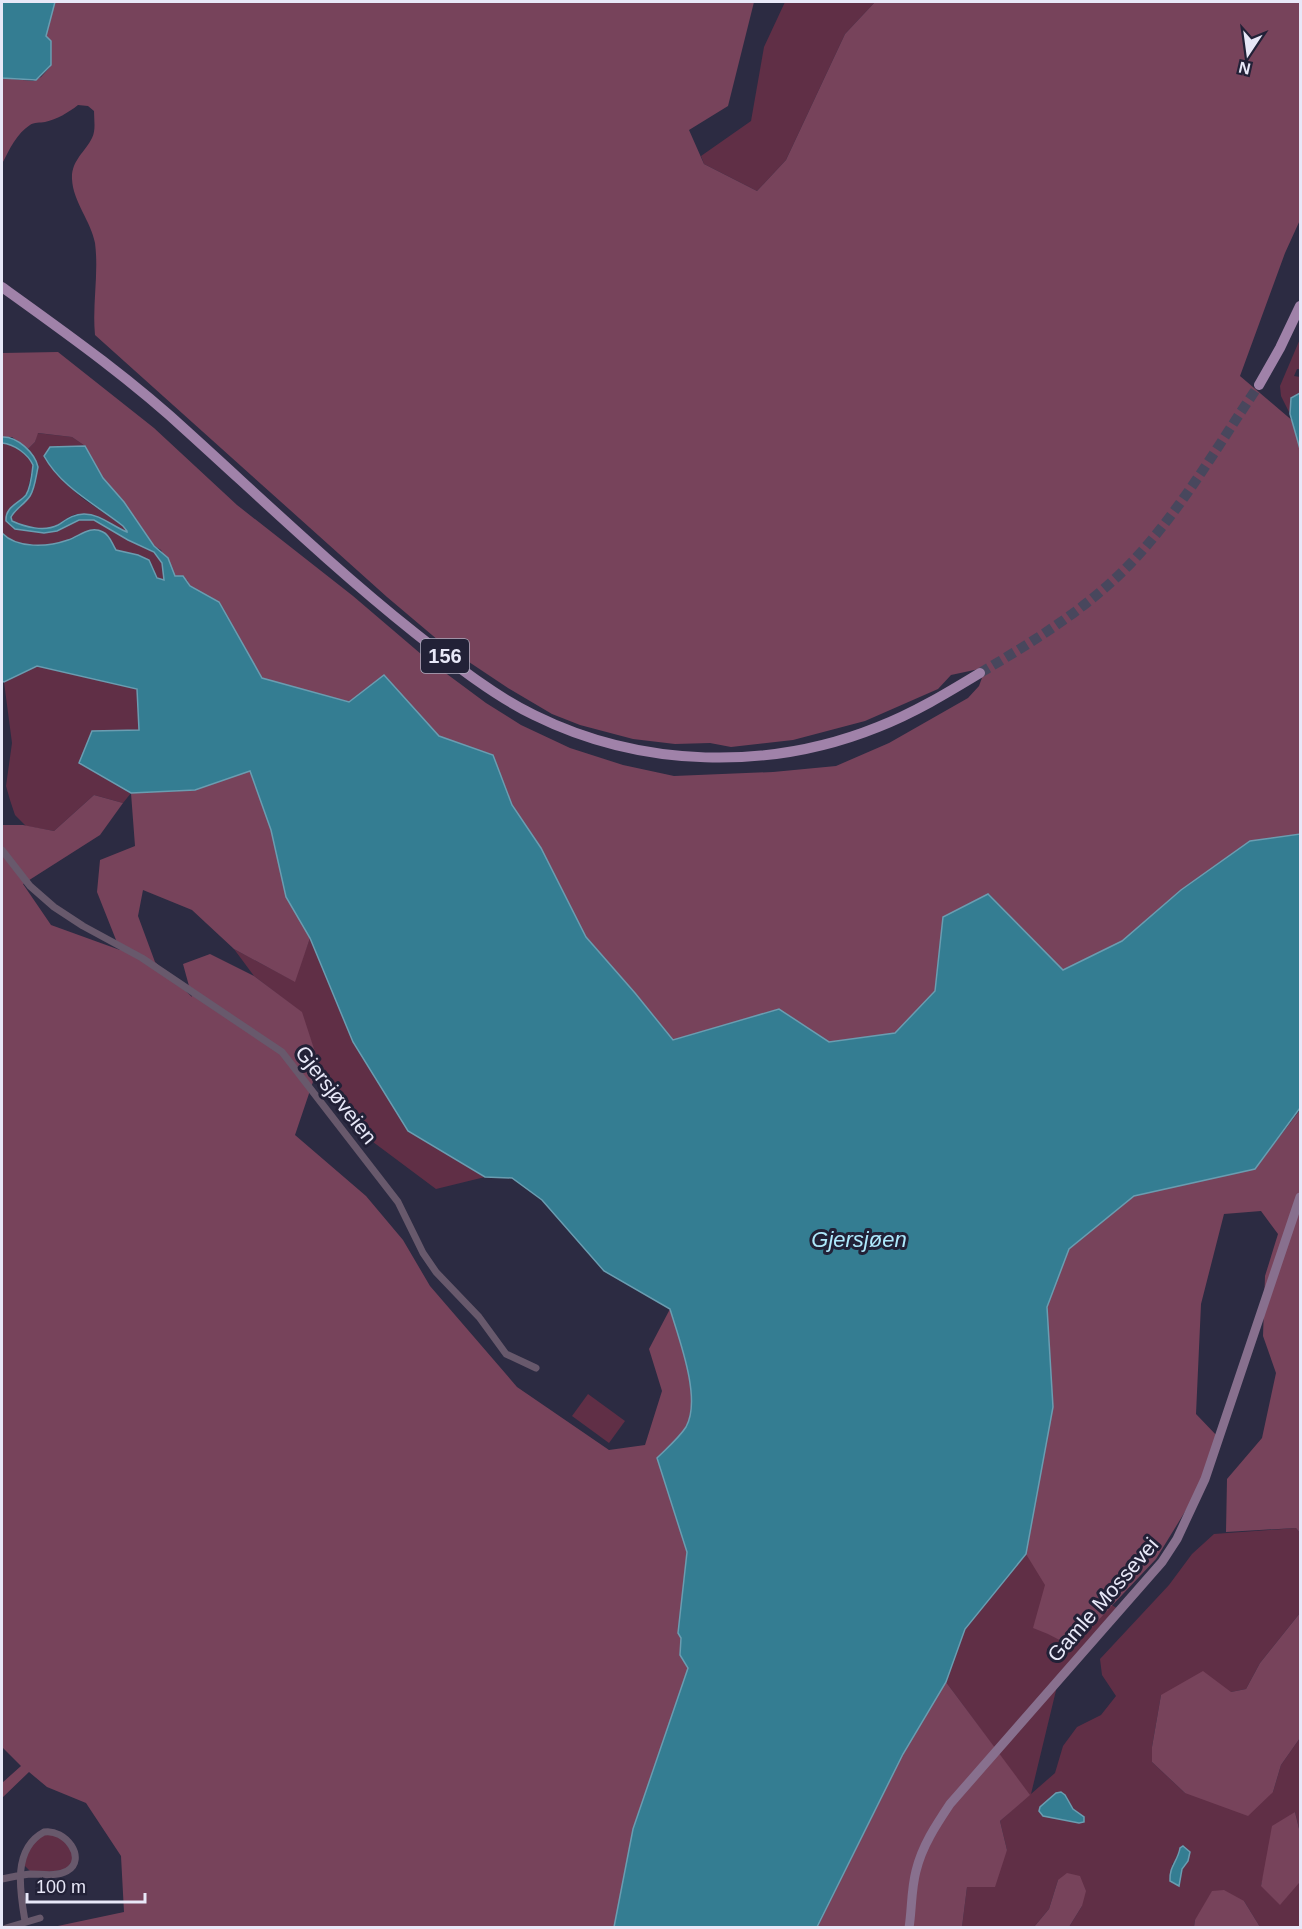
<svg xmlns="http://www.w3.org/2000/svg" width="1302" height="1929" font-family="Helvetica,sans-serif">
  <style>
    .green { fill: #602f46; fill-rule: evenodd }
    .forest { fill: #77435b }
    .water { fill: #347d92; stroke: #6a9db1; stroke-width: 1.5 }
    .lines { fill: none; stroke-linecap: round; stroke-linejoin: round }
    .primary-tunnel { stroke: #48475d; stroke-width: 10; stroke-dasharray: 10 5; stroke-linecap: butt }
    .minor { stroke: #68596c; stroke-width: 7 }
    .secondary { stroke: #88708e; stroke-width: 9 }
    .primary { stroke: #a082a9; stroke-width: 10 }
    .labels { text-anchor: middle; stroke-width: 6; stroke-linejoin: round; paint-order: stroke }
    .shield { fill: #222137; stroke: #adacbe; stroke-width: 1.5 }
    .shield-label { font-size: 20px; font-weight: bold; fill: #e8e8f8 }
    .street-label { font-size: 21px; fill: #e8e8f8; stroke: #222137 }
    .water-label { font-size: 22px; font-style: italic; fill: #aee9fc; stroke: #222137 }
  </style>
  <rect width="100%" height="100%" fill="#2c2b42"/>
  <g class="green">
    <path d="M785 2H875L845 34 786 160 757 191 704 164 701 156 751 121 764 47Z"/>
    <path d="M1300 339V369H1297L1294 376 1300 377V393L1294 396 1290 402V414L1281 396 1280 386Z"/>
    <path d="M37 433 72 437 85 446 50 447 64 482 82 498 123 526 128 531 127 533C113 526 95 513 78 514 70 515 64 521 57 525 44 532 25 527 11 521V517C15 509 22 505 28 498 34 490 38 473 37 464L27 450 35 442Z"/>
    <path d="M2 443C14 444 28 454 33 465L27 493 7 512 12 527 44 533 57 531 79 520H94L128 540 154 552 162 563 165 580 157 578 149 560 138 555 115 551C112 544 110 535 103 532 90 525 79 536 68 540 48 547 17 549 2 533Z"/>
    <path d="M37 666 137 689 139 731H92L79 763 131 793 123 803 94 795 54 831 26 826 15 815 10 800 6 786 12 743 4 682Z"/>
    <path d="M310 938 353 1042 408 1130 485 1177 436 1189 361 1133 319 1064 301 1012 254 976 234 949 294 981Z"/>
    <path d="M588 1394 625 1421 609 1443 572 1416Z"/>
    <path d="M1296 1528 1300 1533V1613L1260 1663 1246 1689 1231 1692 1161 1695 1152 1747V1762L1185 1793 1273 1792 1281 1765 1300 1738V1833L1295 1812 1266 1865 1261 1886 1299 1883 1300 1837V1927H1260L1244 1901 1195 1920 1194 1927H1069L1082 1906 1058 1880 1049 1909 1034 1927H962L967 1887 1007 1850 1000 1821 1029 1795 946 1682 965 1629 1026 1554 1120 1610 1059 1678 1031 1794 1055 1773 1063 1746 1077 1727 1101 1715 1116 1696 1102 1675 1100 1659 1169 1585 1192 1554 1214 1534ZM1065 1795 1073 1809 1084 1822 1079 1823 1043 1816ZM1180 1848 1188 1861 1182 1869 1180 1884 1172 1864 1178 1859Z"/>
    <path d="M44 1832 69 1841 75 1856 70 1869 33 1874 22 1863 33 1842Z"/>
  </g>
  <g class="forest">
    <path d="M55 2H754L728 106 689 130 704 164 757 191 786 160 845 34 875 2H1299L1300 14V220L1285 253 1240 376 1294 422 1300 449V834L1181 890 1122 941 1063 971 989 894 943 917 935 991 895 1033 829 1042 779 1009 673 1040 635 993 586 937 541 848 512 805 493 755 439 736 384 676 349 702 262 678 219 602 190 586 187 580 175 576 161 550 154 546 124 502 103 478 85 446 72 437 38 433 35 442 27 450 12 437H2V353L58 352 154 428 237 505 353 596 428 660 486 703 521 725 570 748 623 765 674 776 773 772 836 766 889 743 968 698 979 686 983 675 979 669 951 675 938 689 865 721 793 740 731 747 710 743 675 744 633 739 580 725 552 714 508 688 445 646 387 597 95 335C92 304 99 274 95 243 91 221 73 202 72 179 71 161 85 152 92 138 96 130 94 120 94 111L88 106 78 105C68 113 57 119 45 122 40 123 34 122 30 125 17 133 9 150 2 164V78L33 81 41 77 50 67 51 41 46 36Z"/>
    <path d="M250 770 271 830 286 897 310 938 295 982 234 949 192 910 143 890 138 916 155 962 192 997 183 964 210 954 254 976 302 1012 319 1064 295 1135 366 1196 403 1240 430 1286 517 1387 609 1450 645 1445 662 1391 649 1349 670 1309C679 1339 702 1399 686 1427 679 1438 666 1449 658 1459L687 1552 678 1633 681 1638 680 1655 688 1668 633 1829 614 1927H53L124 1912 121 1856 86 1803 47 1787 29 1772 2 1798V1783L21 1766 2 1747V825H23L54 831 94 795 123 803 100 835 23 884 51 925 120 950 97 892 100 860 135 846 131 793 195 790Z"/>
    <path d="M1300 1110V1533L1296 1528 1226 1532 1227 1479 1262 1438 1276 1373 1263 1336 1265 1276 1278 1234 1261 1211 1224 1214 1201 1304 1196 1414 1219 1438 1205 1479 1156 1559 1073 1647 1048 1634 1033 1628 1045 1585 1026 1554 1053 1407 1047 1307 1069 1249 1134 1196 1255 1169Z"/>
    <path d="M1300 1613V1738L1281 1765 1273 1792 1248 1816 1185 1793 1152 1762V1747L1161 1695 1203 1671 1231 1692 1246 1689 1260 1663Z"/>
    <path d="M946 1682 1030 1795 1000 1821 1007 1850 995 1887H967L962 1927 817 1928 903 1754Z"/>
    <path d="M1295 1812 1300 1833 1299 1883 1280 1905 1261 1886 1272 1826Z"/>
    <path d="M1067 1873 1080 1876 1086 1891 1082 1906 1069 1927H1034L1049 1909 1058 1880Z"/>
    <path d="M1224 1890 1244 1901 1260 1927H1194L1195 1920 1212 1891Z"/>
  </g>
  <g class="water">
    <path d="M2 2H55L46 36 51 41V65L36 80 2 78Z"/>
    <path d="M1300 393V449L1290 414 1291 398Z"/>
    <path d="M2 437C17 436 35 453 38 467 36 476 35 488 30 496 24 505 16 508 11 517L12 521C25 527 44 532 58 525 66 520 73 514 84 514 100 514 112 526 127 532V531L123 526C95 504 61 487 44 456L50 447 85 446 103 478 124 502 154 546 168 558 175 576H183L190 586 219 602 262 678 349 702 384 675 439 736 493 755 512 805 541 848 586 937 635 993 673 1040 779 1009 829 1042 895 1033 935 991 943 917 988 894 1063 970 1122 941 1181 890 1250 841 1300 834V1108L1255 1169 1134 1196 1069 1249 1047 1307 1053 1407 1026 1554 965 1629 946 1682 903 1754 817 1927H614L633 1829 688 1668 680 1655 681 1638 678 1633 687 1552 657 1458C666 1449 679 1438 686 1427 702 1399 679 1339 670 1309L604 1271 542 1200 512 1178 485 1177 408 1131 353 1042 310 938 286 897 271 830 250 771 195 790 131 793 79 763 92 731 139 730 137 689 37 666 4 682 2 681V533C17 549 48 547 68 540 80 536 90 525 103 532 110 535 112 544 116 550L138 555 149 560 157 578 164 580 162 563 154 552 128 540 94 520H79L57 531 44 533 15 529 6 521C5 507 18 504 26 495 31 487 32 474 33 465 28 454 14 444 2 443Z"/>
    <path d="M1061 1792 1065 1795 1073 1809 1084 1817V1822L1079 1823 1043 1816 1039 1811 1040 1807 1056 1793Z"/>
    <path d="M1183 1846 1190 1852 1188 1861 1182 1869 1179 1886 1170 1881C1169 1866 1178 1861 1180 1848Z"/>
  </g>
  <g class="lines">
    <path class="primary-tunnel" d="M980 673C1034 641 1088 608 1131 563 1183 508 1217 446 1259 385"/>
    <g class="minor">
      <path d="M2 850 30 886 54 907 83 926 142 958 282 1052 398 1202 423 1253 436 1272 479 1317 506 1354 536 1368"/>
      <path d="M2 1879C11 1877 20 1875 30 1874 42 1874 56 1877 67 1871 88 1859 65 1828 44 1832 12 1849 20 1892 25 1921"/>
      <path d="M6 1928 40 1918"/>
    </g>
    <path class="secondary" d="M909 1928C912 1909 911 1890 916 1871 922 1846 936 1825 950 1804L1162 1562 1177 1539 1205 1479 1300 1197"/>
    <g class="primary">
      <path d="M2 287C66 333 131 379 189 433 264 501 336 570 415 633 453 663 491 694 534 715 641 768 769 771 878 727 914 713 947 693 980 673"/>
      <path d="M1259 385 1280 348 1300 306"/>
    </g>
  </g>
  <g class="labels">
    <rect class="shield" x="421" y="639" width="48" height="34" rx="4.5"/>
    <g class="shield-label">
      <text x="445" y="663">156</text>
    </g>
    <g class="street-label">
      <text transform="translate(336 1095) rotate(52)" y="7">Gjersjøveien</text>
      <text transform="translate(1103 1600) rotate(-49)" y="7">Gamle Mossevei</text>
    </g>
    <g class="water-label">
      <text x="859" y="1247">Gjersjøen</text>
    </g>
  </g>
  <rect width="1302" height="1929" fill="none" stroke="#e8e8f8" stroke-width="6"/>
  <g transform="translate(1248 54) rotate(193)" stroke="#222137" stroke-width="4.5" paint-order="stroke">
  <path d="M0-4.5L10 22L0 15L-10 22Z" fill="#e8e8f8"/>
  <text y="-9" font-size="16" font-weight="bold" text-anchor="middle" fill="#e8e8f8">N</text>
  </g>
  <path d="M27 1893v9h118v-9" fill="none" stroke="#e8e8f8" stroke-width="3"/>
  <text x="36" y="1893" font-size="18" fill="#e8e8f8" stroke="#222137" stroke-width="4.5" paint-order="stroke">100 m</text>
</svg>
